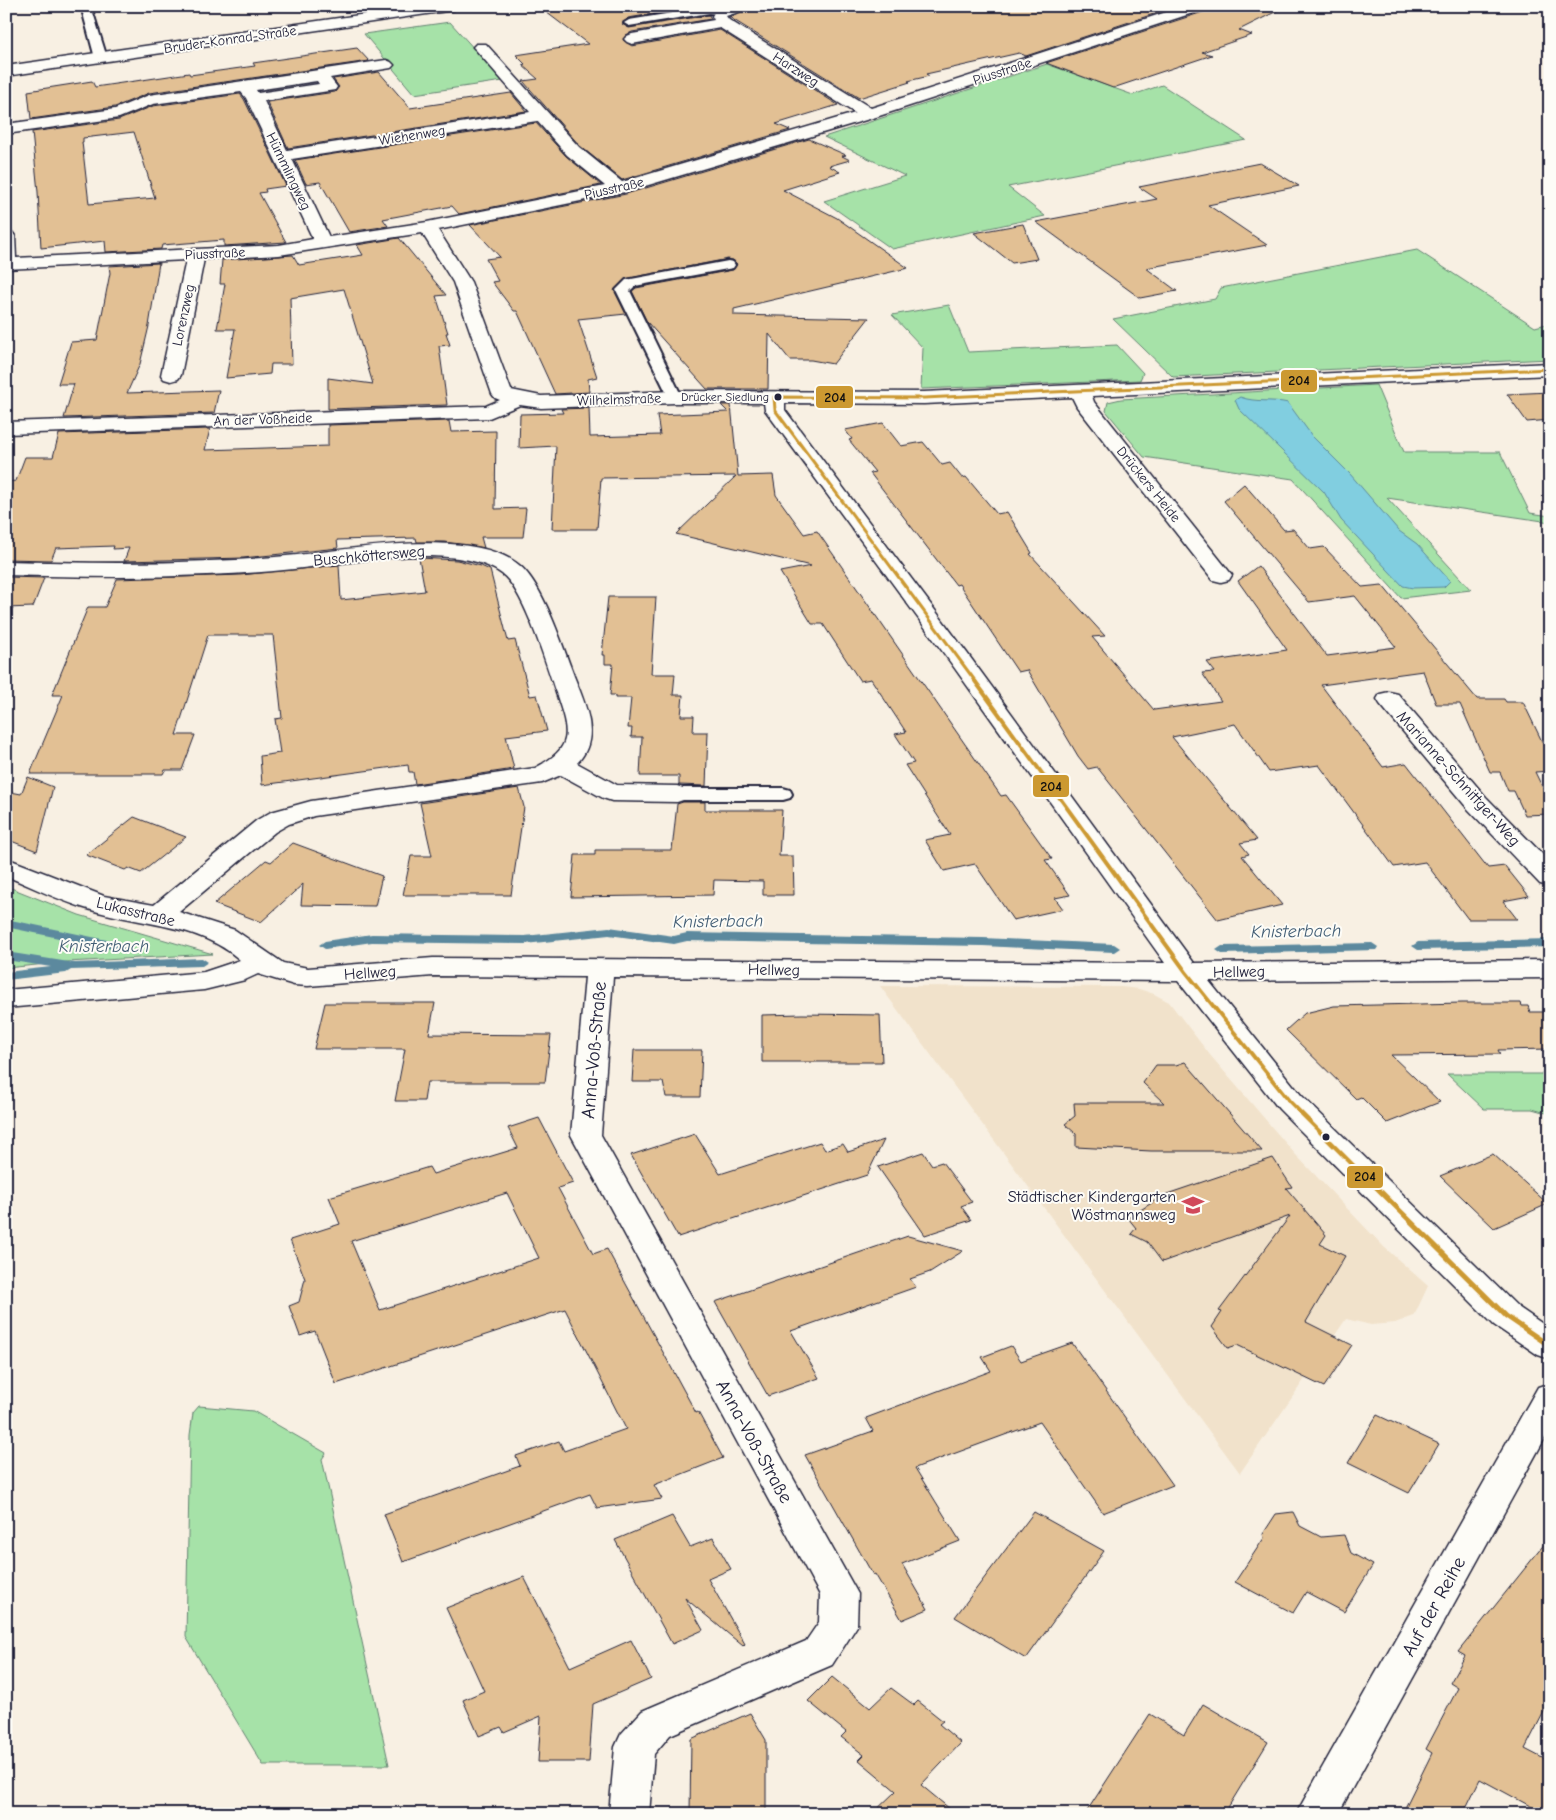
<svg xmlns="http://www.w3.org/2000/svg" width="1556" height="1820" font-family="'Comic Neue',sans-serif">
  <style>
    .built { fill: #f1e2cb }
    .green { fill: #a6e2a8; stroke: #648272 }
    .water { fill: #81cee0; stroke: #5b899e }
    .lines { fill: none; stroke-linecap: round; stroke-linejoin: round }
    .stream { fill: #5b899e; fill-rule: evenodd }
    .building { fill: #e2c094; stroke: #22223b; fill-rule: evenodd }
    .lane-casing { stroke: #22223b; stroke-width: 4 }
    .street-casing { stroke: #22223b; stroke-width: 3 }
    .secondary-casing { stroke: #22223b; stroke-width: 3 }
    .lane { fill: #fdfcf7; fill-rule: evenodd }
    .street { fill: #fdfcf7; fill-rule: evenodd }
    .secondary { fill: #fdfcf7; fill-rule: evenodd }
    .bus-1-far2-casing { stroke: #fdfcf7; stroke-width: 6 }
    .bus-1-far1-casing { stroke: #fdfcf7; stroke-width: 8 }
    .bus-1-casing { stroke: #fdfcf7; stroke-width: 9 }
    .bus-1-far2 { stroke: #cc9931; stroke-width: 3 }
    .bus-1-far1 { stroke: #cc9931; stroke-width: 4 }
    .bus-1 { stroke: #cc9931; stroke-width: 5 }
    .bus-dot { fill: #22223b; stroke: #fdfcf7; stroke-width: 2 }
    .labels { text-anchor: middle; stroke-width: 4; stroke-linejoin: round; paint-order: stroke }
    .far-bus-label { font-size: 12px; fill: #22223b; stroke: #fdfcf7; text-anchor: end }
    .far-street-label { font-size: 14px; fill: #22223b; stroke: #fdfcf7 }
    .street-label { font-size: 16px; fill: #22223b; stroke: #fdfcf7 }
    .poi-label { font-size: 16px; fill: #22223b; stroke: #fdfcf7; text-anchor: end }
    .water-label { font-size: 18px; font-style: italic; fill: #435e75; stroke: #fdfcf7 }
    .near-street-label { font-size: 19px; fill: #22223b; stroke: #fdfcf7 }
    .line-badge { stroke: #fdfcf7; stroke-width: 2 }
    .pale-badge-label { font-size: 14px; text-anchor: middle; font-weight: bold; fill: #111 }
  </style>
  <rect width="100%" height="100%" fill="#f8f0e3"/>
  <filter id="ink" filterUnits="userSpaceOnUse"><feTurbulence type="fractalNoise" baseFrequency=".02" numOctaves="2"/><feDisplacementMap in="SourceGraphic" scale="10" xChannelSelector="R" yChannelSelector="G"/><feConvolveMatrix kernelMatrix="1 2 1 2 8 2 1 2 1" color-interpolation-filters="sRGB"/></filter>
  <g filter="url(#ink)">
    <path class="built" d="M880 986 1121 987 1139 989 1154 994 1169 1002 1210 1055 1295 1154 1384 1247 1428 1286 1414 1316 1395 1323 1371 1325 1346 1319 1240 1473Z"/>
    <g class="green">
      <path d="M450 22 503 81 414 94 364 34Z"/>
      <path d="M1047 64 1133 95 1162 85 1246 140 1008 187 1045 216 892 249 824 201 905 176 824 137Z"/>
      <path d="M1417 250 1535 327 1550 323V359L1173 377 1113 319 1215 299 1221 288Z"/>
      <path d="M949 305 968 352 1117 345 1143 373 1140 380 921 389 923 348 892 315Z"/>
      <path d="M1376 385 1404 452H1500L1530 513 1550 516V522L1387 498 1471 590 1401 598 1293 479 1144 457 1106 411 1108 402 1121 399Z"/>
      <path d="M6 886 79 915 213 954 67 962 6 968Z"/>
      <path d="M1447 1074H1550V1114L1532 1109H1484Z"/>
      <path d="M199 1406 253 1411 326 1453 322 1459 389 1765H263L186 1637 190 1435 193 1413Z"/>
    </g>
    <path class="water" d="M1240 397C1256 403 1272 399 1288 403L1312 436 1350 474 1399 531 1417 544 1450 581 1444 587 1413 588 1403 586 1341 520 1324 492 1239 409 1235 400Z"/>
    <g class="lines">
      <g class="stream">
        <path d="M6 919 121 943 127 947 121 951 6 927Z"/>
        <path d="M609 927 674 936 687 933 983 938 1114 944 1120 948 1114 952 983 946 687 941 674 944 609 935 525 944 372 942 325 949 319 945 325 941 372 934 525 936Z"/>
        <path d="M1550 939V947L1418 950 1412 946 1418 942Z"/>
        <path d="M1372 943 1378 947 1376 950 1222 954 1216 950 1222 946Z"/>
        <path d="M6 952 75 963 202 958 208 962 202 966 71 970 66 973 6 980V972L51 967 6 960Z"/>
      </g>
    </g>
    <g class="building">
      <path d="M538 6H702L628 18 622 24 629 28 709 15 711 19 632 32 626 35 623 40 632 46 720 30 838 105 776 124 790 130 622 180 580 146 523 81 538 79 522 65 525 64 516 55 588 44Z"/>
      <path d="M752 6H1178L1026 56 1019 53 926 74 929 76 908 81 910 82 859 98 729 17 749 11Z"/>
      <path d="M1209 6H1287L1239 30 1252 35 1202 52 1212 55 1113 88 1046 63 1206 11Z"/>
      <path d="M357 48 369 61 149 93 115 107 31 119 28 91 92 81 95 87 189 73 190 75 255 66 253 63Z"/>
      <path d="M379 72 410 108 511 93 526 111 288 148 267 102 335 92 339 87 333 79Z"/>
      <path d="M240 94 244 99 286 186 265 189 266 192 259 193 286 242 224 246V240L162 245 161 249 106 252 105 241 41 248 38 192 32 132 119 120 153 106ZM134 132 155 198 89 204 82 142H83V138Z"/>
      <path d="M536 123 566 156 601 185 459 214 452 206 383 219 388 226 349 232 320 182 306 184 295 160Z"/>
      <path d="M809 139 846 155 842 156 850 160 829 166 840 172 783 190 837 218 908 268 734 309V315L869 318 833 364 811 360H790L769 334 768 389H707L647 322 632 291 636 288 733 270 737 264 733 260 728 259 625 279 614 290 626 314 578 319 597 377 588 379 589 392 555 394 517 311H514L492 282 498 281 486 259 500 257 470 225 626 194Z"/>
      <path d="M1260 163 1299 186 1208 205 1267 245 1146 268 1177 291 1140 298 1036 222 1157 199 1139 187Z"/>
      <path d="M1023 224 1037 259 1012 263 974 233Z"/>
      <path d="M399 238 446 295 436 296 448 333H446L450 345 439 346 447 405 328 409V378L373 384 344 289 290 298 292 364H271L270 374 226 378 235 329H217L225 284H220L222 260 293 255 299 265 363 255 357 245Z"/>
      <path d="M159 263 149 326 140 364 127 393 219 390 214 413 64 418 74 384H58L71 342 97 340 110 273 109 266Z"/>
      <path d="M1550 392V420L1527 422 1507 394Z"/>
      <path d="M721 405H731L738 476 773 475 776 495 804 534 817 531 1001 796 1006 795 1052 859 1045 860 1070 895 1055 898 1063 909 1013 920 975 864 944 871 925 840 950 835 905 765 914 763 895 734 906 732 871 679 860 681 823 624H812L780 572 811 566 676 534 736 476 601 478 597 529H552L556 446 519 448 520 414 563 413 561 409 589 408 590 437 660 435 657 415 728 412Z"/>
      <path d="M449 421 451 432 496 431 495 509 526 508 523 537H481L484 548 444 542H417L416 538 337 540 338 548 243 558 124 561 129 548 113 549 114 546 56 548 51 560 6 559V482L16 481 25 457H53L59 434 210 429 205 450 328 446V425Z"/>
      <path d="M883 423 901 446 923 442 942 465 950 463 962 478 966 477 997 514 1007 512 1032 553 1030 554 1105 636 1092 637 1154 710 1221 701 1202 673 1215 672 1207 662 1287 650 1238 581 1258 566 1327 656 1396 647 1355 596 1309 602 1224 501 1244 484 1284 530 1293 529 1310 549 1324 547 1362 587 1382 585 1477 699H1504L1506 702H1523L1550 758V771L1535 772 1550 803V814L1525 815 1514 791H1508L1500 772H1490L1460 704H1436L1423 671 1321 685 1383 767 1406 763 1488 868 1505 866 1529 896 1503 901 1517 919H1468L1425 862 1394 867 1319 765 1269 772 1235 724 1172 737 1257 840 1240 843 1249 854 1242 856 1282 905 1218 920 1097 767 1088 769 1078 756 1027 670 1018 672 959 584 956 585 870 473 875 472 849 440 852 439 845 430Z"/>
      <path d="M419 558 457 560 481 566 490 570 508 641 515 640 530 696 537 695 547 731 506 736 514 769 415 784 413 772H409L408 765 262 785 260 756 280 753 275 719 282 718 273 635H208L176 735H195L182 770H165L163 774H30L63 695H52L88 607H105L117 579 240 575 339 565 341 600 425 591Z"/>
      <path d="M6 577 44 578 33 607 6 608Z"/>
      <path d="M608 597H656L651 674H675L673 695H683L681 716H694L693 732H708L706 786 679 785V776H640L642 737H631L632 728H628L631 698H615V695H610L613 664H605V655H602Z"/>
      <path d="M28 777 53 787 37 851 6 839V791L21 794Z"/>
      <path d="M519 788 524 807 511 895H403L411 856H432L420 803Z"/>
      <path d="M683 802H705V810H782L779 856H793L794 895H763V881L714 880 713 895 571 897 575 855H595V850H672L677 804Z"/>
      <path d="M134 817 186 837 141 873 128 868 125 870 86 855Z"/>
      <path d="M293 843 382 876 375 906 301 905 303 884 261 922 214 904 266 860 271 862Z"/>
      <path d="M325 1003H435L429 1034 551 1035 545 1082H427L424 1101H395L405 1049H314Z"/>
      <path d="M1462 1003H1521L1522 1006H1528L1530 1012H1550V1049L1498 1050 1500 1054 1391 1055 1440 1102 1387 1123 1361 1097 1356 1099 1286 1030 1305 1013 1334 1006Z"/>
      <path d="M802 1014 880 1015 882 1062H762V1015Z"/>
      <path d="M634 1050H702L700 1097H666L663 1082H632Z"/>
      <path d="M1185 1062 1262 1151H1151L1076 1147V1134L1065 1124 1075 1116 1074 1103H1164L1143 1083 1156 1065H1176Z"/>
      <path d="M539 1118 573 1183 558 1188 593 1254 607 1249 696 1413 698 1412 723 1458 654 1485 662 1499 597 1508 590 1494 403 1562 384 1514 520 1466 516 1456 559 1441 564 1451 626 1429 565 1309 336 1384 315 1331 300 1336 289 1306 299 1302 305 1279 290 1240 340 1224 329 1197 429 1167 433 1174 518 1148 508 1128ZM507 1193 539 1258 380 1310 351 1241Z"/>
      <path d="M695 1134 720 1174 820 1142 825 1150 843 1144 848 1152 884 1140 867 1175 678 1237 631 1155Z"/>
      <path d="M923 1152 932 1165 942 1162 972 1202 961 1206 971 1220 925 1235 878 1167Z"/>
      <path d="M1493 1154 1548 1204 1494 1228 1440 1176Z"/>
      <path d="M1273 1158 1292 1187 1286 1188 1326 1235 1320 1244 1345 1256 1306 1322 1352 1345 1324 1387 1237 1345 1228 1348 1212 1327 1222 1312 1219 1311 1290 1216 1162 1262 1147 1242 1131 1234 1136 1228 1128 1218 1164 1195Z"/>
      <path d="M908 1236 963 1251 930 1272 910 1279 916 1287 791 1331 819 1378 768 1396 715 1302Z"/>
      <path d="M1072 1343 1173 1485 1103 1513 1040 1422 915 1468 960 1541 902 1564 928 1609 902 1620 875 1574 873 1575 805 1455 873 1431 866 1418 991 1371 982 1357 1011 1346 1021 1361Z"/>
      <path d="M1377 1415 1439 1444 1409 1493 1348 1463Z"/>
      <path d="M1034 1512 1104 1551 1026 1659 955 1617Z"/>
      <path d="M1293 1512 1300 1526 1321 1537 1344 1535 1351 1553 1373 1565 1344 1612 1306 1592 1293 1613 1235 1582 1264 1538 1263 1534 1276 1514Z"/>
      <path d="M672 1516 690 1547 713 1538 731 1569 708 1579 745 1644 743 1646 685 1598 703 1630 672 1644 615 1540Z"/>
      <path d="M1550 1537V1700L1525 1749 1550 1762V1814H1545L1480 1779 1463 1814H1402L1432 1753 1426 1749 1458 1688 1450 1683 1465 1656 1458 1652Z"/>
      <path d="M524 1577 570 1667 631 1640 651 1679 593 1704 589 1762H538L541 1716 504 1732 501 1727 479 1736 463 1700 484 1691 446 1608Z"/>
      <path d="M832 1677 870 1708 891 1688 914 1705 918 1701 943 1721 939 1724 961 1743 921 1785 956 1814H872L896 1791 859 1760 864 1755 841 1737 846 1732 808 1701Z"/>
      <path d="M1203 1704 1268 1742 1224 1814H1085L1150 1714 1184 1735Z"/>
      <path d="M750 1713 766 1740V1814H690L691 1739Z"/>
    </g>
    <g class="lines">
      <g class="lane-casing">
        <g id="lane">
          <path d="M81 6H91L107 58 105 60 101 61 95 58Z"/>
          <path d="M709 7 722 8 727 11 722 14 709 13 629 26 624 23 629 20Z"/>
          <path d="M728 261 733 262 735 265 733 268 635 286 630 291 682 397 680 400H670L616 290 626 280Z"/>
          <path d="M677 788H783L790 790 792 794 790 798 783 800H677L670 798 668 794 670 790Z"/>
        </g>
      </g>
      <g class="street-casing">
        <g id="street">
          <path d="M723 6H750L748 9 726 16 729 20 871 108 1185 6H1207L1205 9 876 117 625 192 438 230 471 282 511 390 541 396 675 391 924 392 1550 363V375L1092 396 1094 402 1232 575 1229 580 1221 582 1213 580 1077 407 1072 397 924 404 785 403V410L967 653 1194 963 1550 960V978L1209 981 1301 1095 1518 1307 1550 1329V1359L1538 1355 1494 1325 1279 1109 1178 981 613 977 601 1135 858 1594 857 1626 832 1665 670 1735 654 1754 649 1814H609L615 1747 621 1734 642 1711 806 1641 819 1622 820 1595 571 1135 585 977 433 976 308 986 294 985 258 974 245 980 204 990 6 1008V990L204 972 240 960C199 923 138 925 88 909 60 901 33 887 6 876V858L104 896 154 905 257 820 271 812 311 801 535 768C575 747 569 732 556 693 547 666 524 590 502 574 456 540 348 564 294 569 265 572 236 574 207 575 140 578 73 577 6 575V561C74 563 142 564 210 561 239 560 268 558 297 555 353 549 473 527 519 565 542 583 561 641 571 668 582 699 604 735 577 763L617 785 677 786 686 789 690 794 686 799 677 802 612 801 603 798 561 775 542 783 314 816 289 824 275 832 179 912 235 930 283 963 308 968 433 958 1165 963 951 663 768 414 765 410 764 403H675L541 408 520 405 489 418 6 434V422L486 406 500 400 495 398 492 394 453 282 422 233 279 255 204 259 181 375 178 379 171 381 164 379 161 375 186 260 6 269V231L12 232 15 236 16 258 279 245 313 239 246 98 241 92 153 104 119 118 6 134V124L115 109 149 95 386 60 391 62 394 65 391 68 330 78 337 87 335 90 264 101 287 150 530 112 476 50 473 47 476 44H486L579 147 622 182 855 113 720 28 632 44 627 42 624 39 627 36 632 34 714 20 712 16 717 8ZM317 81 319 84 258 93 256 90ZM537 121 567 155 605 186 427 222 329 237 292 159Z"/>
          <path d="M1389 692 1398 694 1486 797 1550 862V886L1540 884 1468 809 1380 704 1377 699 1380 694Z"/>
          <path d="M1550 1383V1429L1338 1814H1296L1538 1387Z"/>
        </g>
      </g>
      <g class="secondary-casing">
        <path id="secondary" d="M422 6H461L454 10 6 76V66Z"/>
      </g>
      <use href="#lane" class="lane"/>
      <use href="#street" class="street"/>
      <use href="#secondary" class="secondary"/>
      <g class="bus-1-far2-casing">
        <path id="bus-1-far2" d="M976 682 775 410 774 397 924 398 1550 369"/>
      </g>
      <g class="bus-1-far1-casing">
        <path id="bus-1-far1" d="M975 681 1186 972 1290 1102 1367 1179"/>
      </g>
      <g class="bus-1-casing">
        <path id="bus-1" d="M1366 1177 1506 1316 1550 1346"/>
      </g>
      <use href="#bus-1-far2" class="bus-1-far2"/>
      <use href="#bus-1-far1" class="bus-1-far1"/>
      <use href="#bus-1" class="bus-1"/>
    </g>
  </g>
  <defs>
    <g id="school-bare" transform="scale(1.725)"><path d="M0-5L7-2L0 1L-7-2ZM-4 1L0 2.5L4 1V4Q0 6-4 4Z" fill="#d1495b" stroke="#fdfcf7" stroke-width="2.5" paint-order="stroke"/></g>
  </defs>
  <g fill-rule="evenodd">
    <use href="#school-bare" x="1193" y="1205"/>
  </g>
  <g class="bus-dot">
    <circle cx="778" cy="397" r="4.5"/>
    <circle cx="1326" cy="1137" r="4.5"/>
  </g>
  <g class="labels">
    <g class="far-bus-label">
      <text x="769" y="401">Drücker Siedlung</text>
    </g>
    <g class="far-street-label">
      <text transform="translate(230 39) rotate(-8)" y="5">Bruder-Konrad-Straße</text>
      <text transform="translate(796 69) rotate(33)" y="5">Harzweg</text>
      <text transform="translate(1002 71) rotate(-18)" y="5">Piusstraße</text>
      <text transform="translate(412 135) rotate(-9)" y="5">Wiehenweg</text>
      <text transform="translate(289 171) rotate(64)" y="5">Hümmlingweg</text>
      <text transform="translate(614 188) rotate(-13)" y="5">Piusstraße</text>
      <text transform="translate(215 253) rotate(-3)" y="5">Piusstraße</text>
      <text transform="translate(183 315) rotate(-78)" y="5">Lorenzweg</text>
      <text transform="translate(619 399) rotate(-2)" y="5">Wilhelmstraße</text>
      <text transform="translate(263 419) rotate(-2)" y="5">An der Voßheide</text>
      <text transform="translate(1149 484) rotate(51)" y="5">Drückers Heide</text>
    </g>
    <g class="street-label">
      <text transform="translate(369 555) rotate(-5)" y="6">Buschköttersweg</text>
      <text transform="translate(1459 778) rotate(48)" y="6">Marianne-Schnittger-Weg</text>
      <text transform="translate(136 911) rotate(14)" y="6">Lukasstraße</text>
      <text transform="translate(774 969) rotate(1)" y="6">Hellweg</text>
      <text transform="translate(1239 971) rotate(-1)" y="6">Hellweg</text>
      <text transform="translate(370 972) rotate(-4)" y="6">Hellweg</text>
    </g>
    <g class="poi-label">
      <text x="1176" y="1202">Städtischer Kindergarten<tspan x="1176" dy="18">Wöstmannsweg</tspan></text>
    </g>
    <g class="water-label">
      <text transform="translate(718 921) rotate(-1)" y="6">Knisterbach</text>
      <text transform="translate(1296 931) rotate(-1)" y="6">Knisterbach</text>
      <text x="104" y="952">Knisterbach</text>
    </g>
    <g class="near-street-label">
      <text transform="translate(593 1050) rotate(-85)" y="7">Anna-Voß-Straße</text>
      <text transform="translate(755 1441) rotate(61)" y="7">Anna-Voß-Straße</text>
      <text transform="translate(1433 1606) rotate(-61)" y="7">Auf der Reihe</text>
    </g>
  </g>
  <g class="line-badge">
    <rect x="1280" y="369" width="38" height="24" rx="5" fill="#cc9931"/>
    <rect x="815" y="385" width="39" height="24" rx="5" fill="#cc9931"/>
    <rect x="1032" y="774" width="38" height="24" rx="5" fill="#cc9931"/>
    <rect x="1346" y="1165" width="38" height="24" rx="5" fill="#cc9931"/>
  </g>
  <g class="pale-badge-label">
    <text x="1299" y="385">204</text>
    <text x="835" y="402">204</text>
    <text x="1051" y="791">204</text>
    <text x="1365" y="1181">204</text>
  </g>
  <rect width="1556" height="1820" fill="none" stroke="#fdfcf7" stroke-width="25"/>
  <rect x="12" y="12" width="1531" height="1795" fill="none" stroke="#22223b" stroke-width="2" filter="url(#ink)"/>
</svg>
